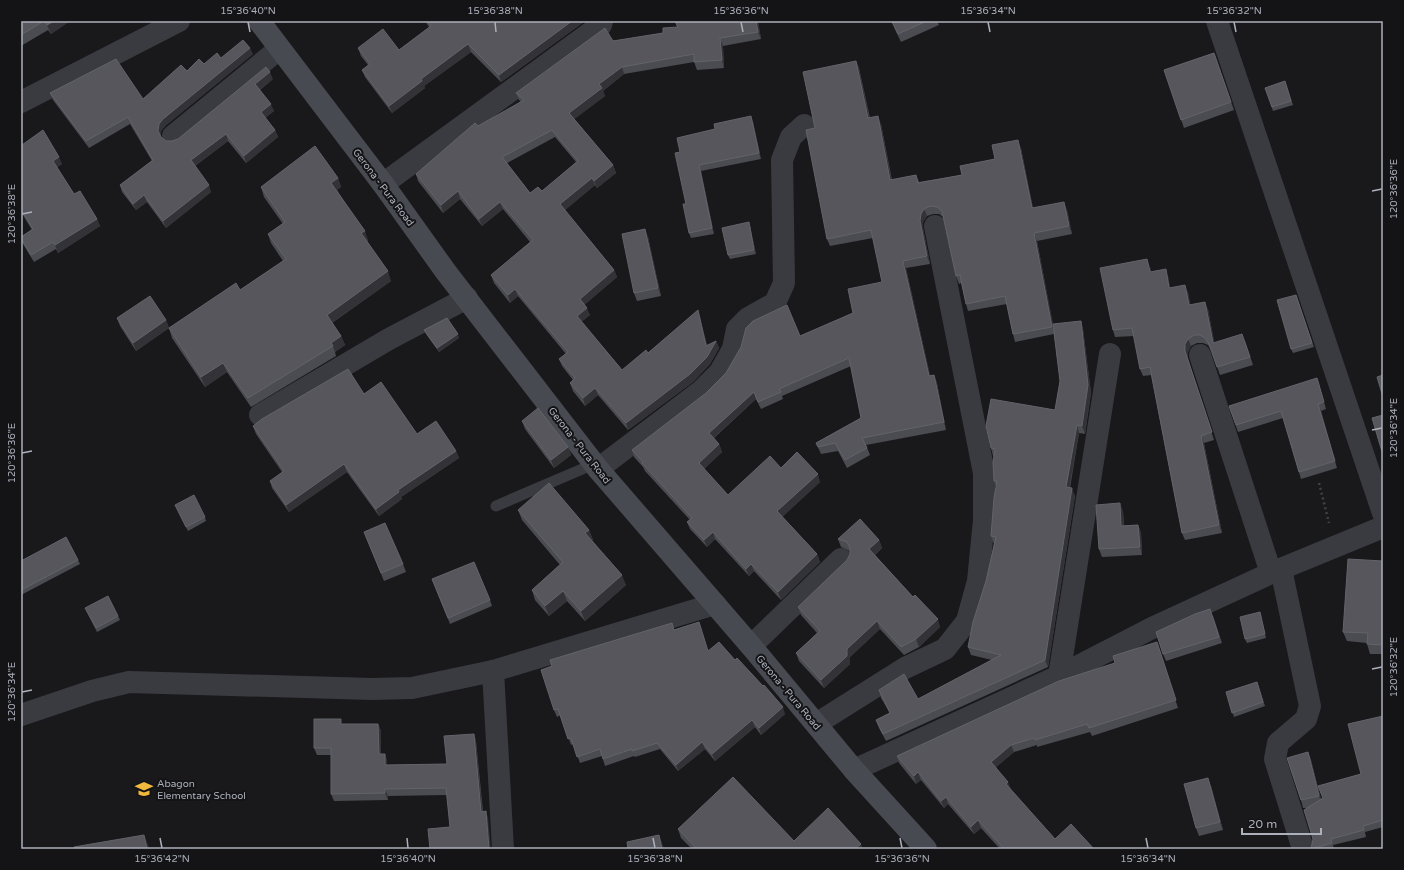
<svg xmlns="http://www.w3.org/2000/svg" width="1404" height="870" font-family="'Varela Round',sans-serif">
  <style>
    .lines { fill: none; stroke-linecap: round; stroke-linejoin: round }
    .path { stroke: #404248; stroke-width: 2.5; stroke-dasharray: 2 3; stroke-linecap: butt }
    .service { stroke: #3a3b41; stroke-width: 11 }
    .minor { stroke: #3a3b41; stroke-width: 22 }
    .secondary { stroke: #484a51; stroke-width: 22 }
    .wall { fill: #4b4c51; fill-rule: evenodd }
    .shaded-wall { fill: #333337 }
    .building { fill: #56565c; stroke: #63646b; fill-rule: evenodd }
    .ticks { fill: none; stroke: #acb0bb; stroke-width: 1.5 }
    .labels { text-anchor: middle; stroke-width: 4; stroke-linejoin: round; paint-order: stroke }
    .street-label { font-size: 10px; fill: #acb0bb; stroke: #141417 }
    .poi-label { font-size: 10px; fill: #acb0bb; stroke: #141417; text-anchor: start }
    .neatline { fill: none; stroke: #acb0bb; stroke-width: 1.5 }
    .ticks-label { font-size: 10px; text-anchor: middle; fill: #acb0bb }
  </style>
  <rect width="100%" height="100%" fill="#19191c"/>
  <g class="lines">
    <path class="path" d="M1319 483 1329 523"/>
    <path class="service" d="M496 506 594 464"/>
    <g class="minor">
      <path d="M1217 21 1383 513"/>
      <path d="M21 102 179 21"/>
      <path d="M173 136 279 49"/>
      <path d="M383 184 601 25 602 21"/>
      <path d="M1200 355 1271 573"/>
      <path d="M260 415 389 339 467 298"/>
      <path d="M598 469 701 391 720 372 733 349 737 329 748 318 775 303 784 283 782 160 791 137 804 125"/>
      <path d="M1281 569 1310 706 1306 719 1278 743 1275 759 1303 849"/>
      <path d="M751 646 841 559"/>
      <path d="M493 671 503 849"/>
      <path d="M1059 676 1110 354"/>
      <path d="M21 715 92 691 129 682 372 689 412 688 493 671 715 604"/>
      <path d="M816 724 905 668 945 649 967 621 978 581 984 520V473L935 226"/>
      <path d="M854 770 1059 676 1152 628 1271 573 1383 527"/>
    </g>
    <path class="secondary" d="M259 21 383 184 446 272 598 469 751 646 854 770 926 849"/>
  </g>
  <g class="wall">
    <path d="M21 21H70L51 34 48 30 21 46Z"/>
    <path d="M425 21H585L501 82 471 52 424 86 425 88 392 113 365 77 362 70 368 65 361 56 358 48 399 50 429 27Z"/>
    <path d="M675 21H758L761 39 723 46 724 68 697 70 694 62 624 74 603 91 605 96 574 119 613 165 616 173 597 188 595 185 565 210 614 270 617 277 584 305 590 315 581 322 622 370 700 318 707 345 716 341 719 348 710 364 693 382 628 430 598 395 585 406 573 391 570 383 573 380 562 366 559 359 566 354 518 296 510 303 494 283 491 275 530 242 503 209 482 226 460 199 443 213 418 181 416 174 478 126 521 102 519 100 516 93 613 41 663 33 677 27ZM555 137 576 162 542 191 530 193 507 163Z"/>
    <path d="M891 21H937L939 25 901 42Z"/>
    <path d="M1214 53 1234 110 1184 128 1164 70Z"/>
    <path d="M253 54 165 126 161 131V137L166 141H172L178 139 273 79 260 90 274 111 265 118 275 130 278 137 246 163 228 141 195 166 211 192 166 228 147 202 136 210 122 192 120 185 152 161 130 124 89 148 53 100 50 93 143 99 187 71 221 58Z"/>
    <path d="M856 61 859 68 870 118 881 124 892 180 916 175 919 182 962 175 995 159 1021 148 1033 208 1067 210 1072 234 1037 241 1053 325 1081 321 1083 329 1091 393 1085 434 1079 433 1070 488 1075 496 1048 667 886 741 879 728 876 720 890 713 881 698 879 690 918 699 992 660 971 655 968 647 986 581 994 544 991 536 996 487 994 481V456H993L991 448 1055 410 1060 381 1054 334 1015 342 1013 334 1007 304 968 311 966 304 961 283 959 284 956 276 943 217 939 214H933L927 216 923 222V228L930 264 906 268 930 376 934 375 937 383 946 430 866 445 870 455 847 468 838 451 821 454 816 443 861 418 851 366 782 396 783 399 761 409 756 399 714 438 719 444 722 452 704 469 728 495 781 468 820 482 782 517 817 554 820 562 781 600 754 571 749 576 715 539 707 547 690 529 687 522 690 520 645 471 643 467 634 457 632 450 800 336 853 313 882 282 873 238 830 246 827 239 815 128Z"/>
    <path d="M1285 81 1293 105 1273 111 1265 88Z"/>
    <path d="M753 122 761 159 701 171 714 234 691 238 689 233 680 152Z"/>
    <path d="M21 143 22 145 62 164 57 167 74 194 97 219 100 226 58 253 56 249 34 262 23 244 21 239V237L32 230 21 212Z"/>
    <path d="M338 178 341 187 337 190 368 240 367 241 391 281 332 323 341 336 345 345 335 352 336 356 251 407 227 372 205 387 172 338 169 328 136 351 120 326 117 318 166 320 169 328 240 290 283 261 271 243 268 234 283 224 264 197 261 187Z"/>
    <path d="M750 226 756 254 730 259 728 255Z"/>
    <path d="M648 237 661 296 637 301 634 293Z"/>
    <path d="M1150 267 1151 272 1168 276 1170 288 1188 292 1190 305 1208 309 1214 342 1245 341 1253 365 1220 375 1211 350 1208 345 1203 343H1197L1191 346 1188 352V359L1214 440 1204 443 1222 533 1185 540 1182 533 1151 375 1143 376 1140 369 1134 336 1115 337 1113 330Z"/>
    <path d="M1296 295 1314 347 1293 353 1291 349Z"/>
    <path d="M424 330 459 338 439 352 426 334Z"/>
    <path d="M1317 378 1326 409 1321 411 1337 468 1301 479 1283 418 1238 432 1229 406Z"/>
    <path d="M364 394 417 434 456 451 459 458 401 497 402 499 379 516 347 472 289 512 272 488 270 481 282 472 256 434 253 426Z"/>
    <path d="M522 421 568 447 571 455 554 468 525 429Z"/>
    <path d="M175 505 205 517 206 521 188 531Z"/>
    <path d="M518 510 589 530 593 540H592L626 585 585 621 567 601 549 616 535 600 532 590 560 565 522 520Z"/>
    <path d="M1123 511 1124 526 1138 525 1141 533 1142 555 1102 557 1099 549Z"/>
    <path d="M364 532 403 564 406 572 384 581Z"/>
    <path d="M838 539 879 540 882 548 875 555 940 627 919 647 904 655 880 629 850 657V664L824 688 799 661 796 653 817 633 801 615 798 607 847 560 850 554V551L841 547Z"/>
    <path d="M78 560 80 564 21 595V561Z"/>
    <path d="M1383 561V654H1370L1367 644V643L1347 641 1343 632Z"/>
    <path d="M432 579 490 600 492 606 450 624Z"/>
    <path d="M85 608 118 616 120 620 97 632Z"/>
    <path d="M1260 612 1266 638 1247 643 1245 639Z"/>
    <path d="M1213 616 1222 643 1166 661 1163 654Z"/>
    <path d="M674 630 708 651 735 660 785 714 761 735 755 727 715 761 705 749 678 771 660 749 635 757 634 756 605 766 602 756 580 763 573 744 571 745 561 715 557 717 554 710Z"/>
    <path d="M1157 642 1178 708 1092 736 1090 732 1037 747V745L1014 752 996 767 1010 789 1055 839 1094 849H1000L981 828 974 834 948 804 944 808 921 780 916 784 899 763 897 756 1115 663Z"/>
    <path d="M1257 682 1265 706 1234 717 1226 692Z"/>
    <path d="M1383 716V827L1365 832 1366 837 1333 845 1334 849H1311L1313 839 1307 808H1303L1301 800 1308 752 1311 760 1321 799 1323 798 1318 786 1361 774Z"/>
    <path d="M343 724H378L381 731V754H385L387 761V765L447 764 474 734 476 741 483 811 488 818 450 827 447 795 388 796V800L334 801 331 794V755H317L314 748Z"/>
    <path d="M1211 786 1223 830 1199 836 1196 828Z"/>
    <path d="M678 829 794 841 863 849H692L681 838Z"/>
  </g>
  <g class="shaded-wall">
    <path d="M54 21H70L51 34 47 25Z"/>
    <path d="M572 21H585L501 82 499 75Z"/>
    <path d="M756 21H758L761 39 758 32Z"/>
    <path d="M720 38 723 46 724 68 722 60Z"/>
    <path d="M468 44 471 52 424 86 425 88 392 113 389 106 421 79Z"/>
    <path d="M250 48 253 54 165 126 161 131V138L158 131 159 124 163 119Z"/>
    <path d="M856 61 859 68 871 126 868 118Z"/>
    <path d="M622 67 624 74 603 91 605 96 572 121 569 113 599 84Z"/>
    <path d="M270 72 273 79 258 91 255 84Z"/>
    <path d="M271 104 274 111 263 119 261 112Z"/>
    <path d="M751 116 753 122 761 159 759 153Z"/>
    <path d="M878 116 881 124 893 188 890 180Z"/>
    <path d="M275 130 278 137 246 163 244 156Z"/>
    <path d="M226 134 228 141 193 167 191 160Z"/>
    <path d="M1018 140 1021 148 1034 216 1032 208Z"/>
    <path d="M59 157 62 164 56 168 53 161Z"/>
    <path d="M613 165 616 173 597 188 594 181Z"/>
    <path d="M699 165 701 171 714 234 712 228Z"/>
    <path d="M338 178 341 187 335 192 331 183Z"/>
    <path d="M592 178 595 185 563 212 560 204Z"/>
    <path d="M209 185 211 192 166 228 163 221Z"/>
    <path d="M458 191 460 199 443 213 441 205Z"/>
    <path d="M144 195 147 202 136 210 133 204Z"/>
    <path d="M500 202 503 209 482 226 479 219Z"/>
    <path d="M1064 202 1067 210 1072 234 1069 226Z"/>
    <path d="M924 209 927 216 923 222V228L930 264 927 256 920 221 921 214Z"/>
    <path d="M97 219 100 226 58 253 55 245Z"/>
    <path d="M749 222 750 226 756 254 754 250Z"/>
    <path d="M645 229 648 237 661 296 658 288Z"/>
    <path d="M365 231 368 240 365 243 361 233Z"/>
    <path d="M1034 233 1037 241 1055 334 1052 327Z"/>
    <path d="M1147 259 1150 267 1152 280 1150 272Z"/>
    <path d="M903 261 906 268 932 383 929 376Z"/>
    <path d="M1166 269 1168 276 1172 296 1169 288Z"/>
    <path d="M614 270 617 277 582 307 580 299Z"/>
    <path d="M388 271 391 281 330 324 327 315Z"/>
    <path d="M1185 285 1188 292 1192 312 1189 305Z"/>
    <path d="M515 289 518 296 510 303 508 295Z"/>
    <path d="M1205 302 1208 309 1216 350 1213 343Z"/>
    <path d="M587 308 590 315 579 324 577 316Z"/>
    <path d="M698 310 700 318 708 353 706 346Z"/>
    <path d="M166 320 169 328 136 351 133 343Z"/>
    <path d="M1081 321 1083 329 1091 393 1085 434 1082 426Z"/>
    <path d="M458 334 459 338 439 352 437 348Z"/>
    <path d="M341 336 345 345 335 352 333 346 331 343Z"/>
    <path d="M1188 339 1191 346 1188 352V359L1214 440 1185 351V344Z"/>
    <path d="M716 341 719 348 710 364 693 382 628 430 626 423Z"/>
    <path d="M223 363 227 372 205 387 201 377Z"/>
    <path d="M934 375 937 383 946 430 944 422Z"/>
    <path d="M595 388 598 395 585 406 583 398Z"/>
    <path d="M754 392 756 399 711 440 709 433Z"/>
    <path d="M1318 404 1321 411 1337 468 1335 461Z"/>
    <path d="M1077 425 1079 433 1068 495 1066 487Z"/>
    <path d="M1201 436 1204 443 1222 533 1219 525Z"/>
    <path d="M719 444 722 452 702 471 699 463Z"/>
    <path d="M568 447 571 455 554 468 551 460Z"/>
    <path d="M456 451 459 458 401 497 402 499 379 516 376 509 398 490Z"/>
    <path d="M344 464 347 472 289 512 286 505Z"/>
    <path d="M818 474 820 482 780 519 777 511Z"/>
    <path d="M1072 488 1075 496 1048 667 1045 660Z"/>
    <path d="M1120 503 1123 511 1124 534 1121 526Z"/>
    <path d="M1138 525 1141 533 1142 555 1140 547Z"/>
    <path d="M589 530 593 540 589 543 585 533Z"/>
    <path d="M713 532 715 539 707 547 704 540Z"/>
    <path d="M879 540 882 548 872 557 869 549Z"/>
    <path d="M817 554 820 562 781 600 778 592Z"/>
    <path d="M751 564 754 571 749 576 746 569Z"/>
    <path d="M622 575 626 585 585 621 581 611Z"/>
    <path d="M563 591 567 601 549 616 545 606Z"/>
    <path d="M938 619 940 627 919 647 916 639Z"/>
    <path d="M877 621 880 629 850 657V664L824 688 821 680 847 649Z"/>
    <path d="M783 707 785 714 761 735 759 728Z"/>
    <path d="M752 720 755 727 715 761 712 754Z"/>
    <path d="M378 724 381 731V761L379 754Z"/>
    <path d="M474 734 476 741 483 819 481 812Z"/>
    <path d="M702 742 705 749 678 771 676 765Z"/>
    <path d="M1011 745 1014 752 994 769 991 762Z"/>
    <path d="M1308 752 1311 760 1322 804 1319 796Z"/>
    <path d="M385 754 387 761V772L385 765Z"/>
    <path d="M918 772 921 780 916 784 914 776Z"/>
    <path d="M1208 778 1211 786 1223 830 1220 822Z"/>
    <path d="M1008 782 1011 789 1006 784Z"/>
    <path d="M385 789 388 796V800L385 793Z"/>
    <path d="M946 797 948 804 944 808 941 801Z"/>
    <path d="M486 811 488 818 491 849H489Z"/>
    <path d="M978 820 981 828 974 834 971 827Z"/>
    <path d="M144 835 149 847V849H147Z"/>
    <path d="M659 835 662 843 664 849H662Z"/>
    <path d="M861 844 863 849H855Z"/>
  </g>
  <g class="building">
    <path d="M21 21H54L47 25 44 21 21 35Z"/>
    <path d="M427 21H572L499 75 468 44 421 79 422 81 389 106 362 70 370 64 358 48 383 29 399 50 431 26Z"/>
    <path d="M675 21H756L758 32 720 38 722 60 694 62V54L622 67 599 84 602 88 569 113 613 165 594 181 592 178 560 204 614 270 580 299 587 308 577 316 622 370 646 350 648 353 698 310 706 346 716 341 707 357 690 374 626 423 595 388 583 398 570 383 575 378 559 359 568 352 515 289 508 295 491 275 533 240 500 202 479 219 458 191 441 205 416 174 475 123 478 126 524 100 516 93 605 28 613 41 663 33V28L678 27ZM552 130 578 161 542 191 538 187 530 193 502 157Z"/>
    <path d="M892 21H927L898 34Z"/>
    <path d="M243 40 250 48 163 119 159 124 158 131 161 137 166 141H172L178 139 266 67 270 72 255 84 271 104 261 112 275 130 244 156 226 134 191 160 209 185 163 221 144 195 133 204 120 185 153 160 128 117 86 141 50 93 116 59 143 99 181 65 187 71 199 59 204 64 217 53 221 58Z"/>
    <path d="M1214 53 1231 102 1181 120 1164 70Z"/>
    <path d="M856 61 868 118 878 116 890 180 916 175 918 183 962 175 960 166 995 159 992 145 1018 140 1032 208 1064 202 1069 226 1034 233 1052 327 1013 334 1005 296 966 304 960 275 956 276 942 211 937 207 930 206 924 209 921 214 920 221 927 256 903 261 929 376 934 375 944 422 862 438 867 448 845 460 835 443 818 447 816 443 861 418 849 358 779 389 781 392 758 402 754 392 709 433 719 444 699 463 728 495 770 456 781 468 797 452 818 474 777 511 817 554 778 592 751 564 746 569 713 532 704 540 687 522 692 518 642 463 643 462 632 450 706 393 726 373 741 347 746 328 753 321 787 305 800 336 853 313 848 289 882 282 871 230 827 239 806 130 815 128 803 72Z"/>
    <path d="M1285 81 1291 101 1272 107 1265 88Z"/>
    <path d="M751 116 759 153 699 165 712 228 689 233 683 204H686L675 153 680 152 677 138 715 129 714 124Z"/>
    <path d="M43 130 59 157 53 161 74 194 80 191 97 219 55 245 53 242 31 255 21 238V237L33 229 21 209V143L22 145Z"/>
    <path d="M315 146 338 178 331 183 365 231 361 233 388 271 327 315 341 336 331 343 333 346 248 398 223 363 201 377 169 328 236 283 240 290 286 259 268 234 285 222 261 187Z"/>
    <path d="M749 222 754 250 728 255 722 228Z"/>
    <path d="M645 229 658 288 634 293 622 234Z"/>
    <path d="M1147 259 1150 272 1166 269 1169 288 1185 285 1189 305 1205 302 1213 343 1242 334 1250 357 1217 367 1209 344 1205 338 1200 335H1194L1188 339 1185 344V351L1212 432 1201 436 1219 525 1182 533 1150 367 1140 369 1132 328 1113 330 1100 268Z"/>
    <path d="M1296 295 1312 343 1291 349 1277 300Z"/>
    <path d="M150 296 166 320 133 343 117 318Z"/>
    <path d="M447 318 458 334 437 348 424 330Z"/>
    <path d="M1081 321 1088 385 1082 426 1077 425 1066 487 1072 488 1045 660 883 734 876 720 890 713 879 690 904 674 918 699 1001 655 968 647 973 622 986 581 996 537 991 536 994 498 997 481H994L993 462 995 449 991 448 986 426 991 399 1055 410 1060 381 1053 324Z"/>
    <path d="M348 369 364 394 381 382 417 434 436 421 456 451 398 490 399 492 376 509 344 464 286 505 270 481 284 471 253 426 262 419Z"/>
    <path d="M1383 375V397L1377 377Z"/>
    <path d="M1317 378 1324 402 1318 404 1335 461 1299 472 1281 411 1236 425 1229 406Z"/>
    <path d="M538 408 568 447 551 460 522 421Z"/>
    <path d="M1383 415V455L1372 418Z"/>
    <path d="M549 483 589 530 585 533 622 575 581 611 563 591 545 606 532 590 563 562 518 510Z"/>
    <path d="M194 495 205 517 186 527 175 505Z"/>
    <path d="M1120 503 1121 526 1138 525 1140 547 1099 549 1096 505Z"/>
    <path d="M860 519 879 540 869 549 913 597 915 595 938 619 916 639 901 647 877 621 847 649V656L821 680 796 653 820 631 798 607 847 560 850 554V548L847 542 838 539Z"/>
    <path d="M385 523 403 564 381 573 364 532Z"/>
    <path d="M66 537 78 560 21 590V561Z"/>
    <path d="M1348 559 1383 561V645L1367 644 1368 633 1343 632Z"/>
    <path d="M474 562 490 600 448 618 432 579Z"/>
    <path d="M108 596 118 616 96 628 85 608Z"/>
    <path d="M1210 609 1219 637 1163 654 1156 632 1195 614Z"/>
    <path d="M1260 612 1265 634 1245 639 1240 617Z"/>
    <path d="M699 622 708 651 719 642 735 660 737 658 763 686 764 685 783 707 759 728 752 720 712 754 702 742 676 765 657 743 632 751V749L603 759 600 749 577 757 571 738 568 739 558 709 554 710 541 670 552 666 550 660 672 623 674 630Z"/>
    <path d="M1157 642 1176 700 1089 728 1087 724 1035 740 1034 738 1011 745 991 762 1008 782 1006 784 1055 839 1071 824 1094 849H1004L978 820 971 827 946 797 941 801 918 772 914 776 897 756 1059 681 1115 663 1113 656Z"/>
    <path d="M1257 682 1263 702 1232 713 1226 692Z"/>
    <path d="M1383 716V820L1363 826 1364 830 1331 839 1332 843 1311 849 1313 839 1304 810 1323 798 1318 786 1361 774 1348 724Z"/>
    <path d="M314 719H341V724H378L379 754H385V765L447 764 444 736 474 734 481 812 486 811 489 849H430L428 829 450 827 446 788 385 789V793L331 794V748H314Z"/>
    <path d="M1308 752 1319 796 1301 800 1287 758Z"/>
    <path d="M733 777 794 841 828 808 861 844 855 849H697L678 829Z"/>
    <path d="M1208 778 1220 822 1196 828 1184 784Z"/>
    <path d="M144 835 147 849H75L74 847Z"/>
    <path d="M659 835 662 849H628L627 842Z"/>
  </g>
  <path class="ticks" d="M248 22 250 32M495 22 496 32M741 22 743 32M988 22 990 32M1234 22 1236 32M1372 191 1382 189M22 214 32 212M1372 430 1382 428M22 453 32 451M1372 669 1382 667M22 692 32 690M160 838 162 848M407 838 408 848M653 838 655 848M900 838 902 848M1146 838 1148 848"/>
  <defs>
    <g id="school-bare" transform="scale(1.38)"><path d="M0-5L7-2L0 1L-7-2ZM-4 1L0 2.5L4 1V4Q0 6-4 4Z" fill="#f0b83d" stroke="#141417" stroke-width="2.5" paint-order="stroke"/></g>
  </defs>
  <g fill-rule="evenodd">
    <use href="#school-bare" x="144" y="789"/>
  </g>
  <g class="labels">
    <g class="street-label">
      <text transform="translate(384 187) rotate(53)" y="4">Gerona - Pura Road</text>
      <text transform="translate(580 445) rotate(52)" y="4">Gerona - Pura Road</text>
      <text transform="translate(789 692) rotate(50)" y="4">Gerona - Pura Road</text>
    </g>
    <g class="poi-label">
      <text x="157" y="787">Abagon<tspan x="157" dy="12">Elementary School</tspan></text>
    </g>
  </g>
  <rect width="1404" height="870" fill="none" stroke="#141417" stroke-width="44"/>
  <path d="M1242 828v6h79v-6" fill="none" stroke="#acb0bb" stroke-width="2"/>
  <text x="1248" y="828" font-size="12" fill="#acb0bb" stroke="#141417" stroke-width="3" paint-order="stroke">20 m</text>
  <rect x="22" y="22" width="1360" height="826" class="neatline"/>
  <g class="ticks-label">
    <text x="248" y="14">15°36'40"N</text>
    <text x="495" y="14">15°36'38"N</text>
    <text x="741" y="14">15°36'36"N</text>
    <text x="988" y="14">15°36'34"N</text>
    <text x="1234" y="14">15°36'32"N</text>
    <text transform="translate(1393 189) rotate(-90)" y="4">120°36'36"E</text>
    <text transform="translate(11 214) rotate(-90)" y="4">120°36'38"E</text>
    <text transform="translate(1393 428) rotate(-90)" y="4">120°36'34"E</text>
    <text transform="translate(11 453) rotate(-90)" y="4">120°36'36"E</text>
    <text transform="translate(1393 667) rotate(-90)" y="4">120°36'32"E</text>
    <text transform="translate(11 692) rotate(-90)" y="4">120°36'34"E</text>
    <text x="162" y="862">15°36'42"N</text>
    <text x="408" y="862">15°36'40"N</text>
    <text x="655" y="862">15°36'38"N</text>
    <text x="902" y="862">15°36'36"N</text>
    <text x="1148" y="862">15°36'34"N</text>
  </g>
</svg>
